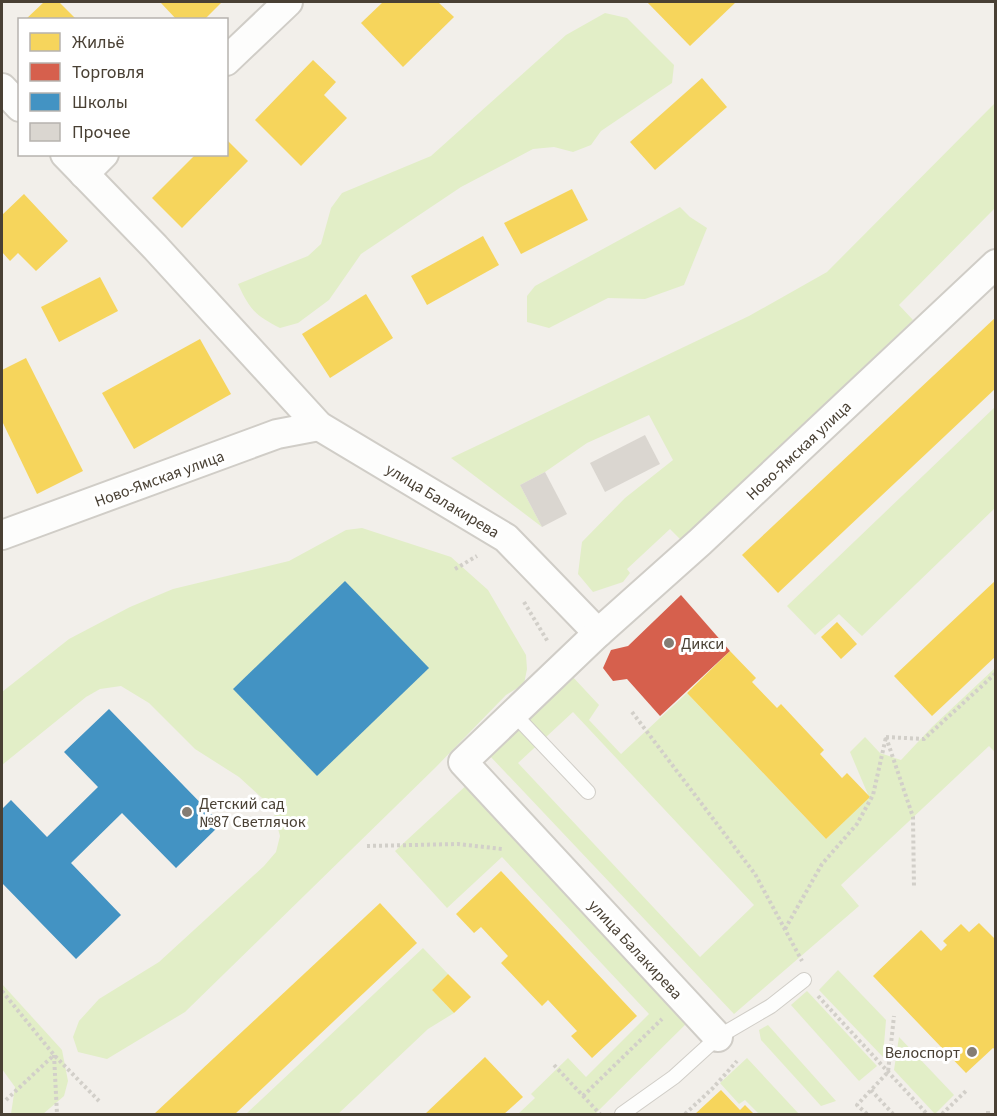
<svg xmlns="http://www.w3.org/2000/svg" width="997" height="1116" font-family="'Source Sans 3',sans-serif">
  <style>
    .green { fill: #e2eec7; fill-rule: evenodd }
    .homes { fill: #f6d55c }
    .shops { fill: #d6604d }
    .schools { fill: #4393c3 }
    .building { fill: #dad6d0 }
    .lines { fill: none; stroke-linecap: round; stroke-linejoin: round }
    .service-casing { stroke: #d0cdc7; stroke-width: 16 }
    .minor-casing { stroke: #d0cdc7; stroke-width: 32 }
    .path { stroke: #d2cfc9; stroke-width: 4; stroke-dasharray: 3 3; stroke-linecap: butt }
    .service { stroke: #fdfdfc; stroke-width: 14 }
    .minor { stroke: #fdfdfc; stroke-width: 28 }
    .poi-dot { fill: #847d74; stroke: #fff; stroke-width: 2 }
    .labels { text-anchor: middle; stroke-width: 6; stroke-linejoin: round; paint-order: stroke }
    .street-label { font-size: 16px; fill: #494034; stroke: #fff }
    .poi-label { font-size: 16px; fill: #494034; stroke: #fff; text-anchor: start }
  </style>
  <rect width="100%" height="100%" fill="#f2efea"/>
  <g class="green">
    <path d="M605 13 627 18 674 65 672 83 601 131 591 145 573 152 554 147 533 149 461 187 361 254 329 300 298 323 280 328C255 315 250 310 238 284L308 256 321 244 331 208 342 193 431 156 566 35Z"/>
    <path d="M995 103V208L899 305 913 320 681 540 670 529 627 569 630 573 623 582 593 592 578 574 582 542 625 498 673 460 649 415 587 443 545 472 520 485 542 527 451 458 749 316 827 272Z"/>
    <path d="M680 207 690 217 707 228 684 285 645 299 608 298 549 328 527 322V296L535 286Z"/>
    <path d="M995 407V508L862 636 839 614 815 635 787 606Z"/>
    <path d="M362 528 451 557 488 590 526 655 527 669 524 684 506 695 436 767 185 1012 107 1059 78 1052 73 1037 79 1021 99 999 159 962 264 866 276 852 280 836 272 807 239 777 195 749 149 703 121 686 100 689 86 697 2 765V692L69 639 130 607 173 589 289 561 346 530Z"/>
    <path d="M995 668V752L989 746 841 885 859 906 734 1014 489 755 571 675 599 705 589 720 621 754 687 693 826 839 869 797 850 752 865 737 880 753 901 760 932 727ZM573 712 754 905 700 957 518 763Z"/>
    <path d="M470 782 691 1019 595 1114H518L535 1098 531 1094 568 1058 586 1077 649 1014 502 857 447 908 395 851Z"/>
    <path d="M423 948 448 974 432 990 454 1013 428 1029 338 1114H246Z"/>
    <path d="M838 970 886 1020 883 1057 819 990Z"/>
    <path d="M2 984 62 1050 68 1081 64 1096 43 1114H11L15 1087 2 1069Z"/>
    <path d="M807 991 877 1066 859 1081 791 1005Z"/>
    <path d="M768 1025 836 1101 821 1106 761 1040 759 1030Z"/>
    <path d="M899 1037 954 1095 935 1114 894 1070Z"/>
    <path d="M747 1058 799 1114H759L745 1100 739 1104 720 1083Z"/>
  </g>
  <g class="homes">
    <path d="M44 2H59L77 20H25Z"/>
    <path d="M163 2H222L204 20H177L161 3Z"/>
    <path d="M383 2H438L454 17 403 67 361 23Z"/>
    <path d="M647 2H736L690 46Z"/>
    <path d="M313 60 336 82 324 95 347 118 301 166 255 120Z"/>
    <path d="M702 78 727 107 655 170 630 142Z"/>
    <path d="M226 139 248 161 182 228 152 198 196 154H226Z"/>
    <path d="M572 189 588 220 521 254 504 223Z"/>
    <path d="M24 194 68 241 36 271 18 253 10 261 2 252V215Z"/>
    <path d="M483 236 499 265 427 305 411 276Z"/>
    <path d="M100 277 118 311 59 342 41 307Z"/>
    <path d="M366 294 393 338 330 378 302 334Z"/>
    <path d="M996 317V388L778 593 742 555Z"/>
    <path d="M200 339 231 394 134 449 102 393Z"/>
    <path d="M26 358 83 471 37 494 2 421V370Z"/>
    <path d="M996 580V656L932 716 894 676Z"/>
    <path d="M837 622 857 644 841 659 821 637Z"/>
    <path d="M730 651 756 678 752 682 777 708 781 704 824 750 820 754 842 778 847 773 870 797 826 839 687 693Z"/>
    <path d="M501 871 637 1016 592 1058 571 1036 577 1031 548 1000 542 1006 501 963 508 956 494 941 481 927 474 933 456 914Z"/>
    <path d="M380 903 417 943 235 1114H154Z"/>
    <path d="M979 923 996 940V1050L993 1048 966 1073 873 976 921 930 941 951 947 945 943 941 961 924 969 932Z"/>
    <path d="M448 974 471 997 454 1013 432 990Z"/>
    <path d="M485 1057 523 1097 504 1114H425Z"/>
    <path d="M721 1090 740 1110 745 1105 754 1114H695Z"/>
  </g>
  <path class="shops" d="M681 595 730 651 660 716 627 679 613 681 603 668 611 650 628 646Z"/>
  <g class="schools">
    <path d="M345 581 429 668 317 776 233 689Z"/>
    <path d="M109 709 221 824 176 868 122 813 71 863 121 915 76 959 2 883V809L11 800 47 837 98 787 64 752Z"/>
  </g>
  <g class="building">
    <path d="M645 435 660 464 605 492 590 463Z"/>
    <path d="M545 472 567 514 542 527 520 485Z"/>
  </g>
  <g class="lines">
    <g class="service-casing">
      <g id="service">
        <path d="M514 714 588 792"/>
        <path d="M622 1114 674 1077 718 1037 771 1006 804 980"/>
      </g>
    </g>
    <g class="minor-casing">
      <g id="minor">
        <path d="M226 61 288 2"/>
        <path d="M2 88 20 107"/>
        <path d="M65 154 155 247 319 426 506 538 598 633"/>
        <path d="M84 174 104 154"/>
        <path d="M2 535 277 434 319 426"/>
        <path d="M718 1037 463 762 598 633 700 542 996 264"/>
      </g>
    </g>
    <g class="path">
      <path d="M455 569 477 556"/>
      <path d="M524 602 548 642"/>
      <path d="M632 712 755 874 802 961"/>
      <path d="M886 737 913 817 914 888"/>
      <path d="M886 737 924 739 996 673"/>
      <path d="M367 846 458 844 502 849"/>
      <path d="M785 929 822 864 857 824 873 795 886 737"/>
      <path d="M2 991 54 1055 99 1101"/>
      <path d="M818 996 927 1114"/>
      <path d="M54 1055 57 1114"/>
      <path d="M554 1065 600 1114"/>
      <path d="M871 1090 893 1114"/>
      <path d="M583 1096 662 1019"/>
      <path d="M6 1100 54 1055"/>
      <path d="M988 1111V1114"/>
      <path d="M685 1114 713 1088 737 1061"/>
      <path d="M867 1114 857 1105 888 1072 894 1016"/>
      <path d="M942 1114 967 1090"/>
    </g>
    <use href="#service" class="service"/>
    <use href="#minor" class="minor"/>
  </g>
  <g class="poi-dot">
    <circle cx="669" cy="643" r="6"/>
    <circle cx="187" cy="812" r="6"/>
    <circle cx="972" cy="1052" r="6"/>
  </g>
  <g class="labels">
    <g class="street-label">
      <text transform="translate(798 450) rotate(-43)" y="6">Ново-Ямская улица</text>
      <text transform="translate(159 478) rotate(-20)" y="6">Ново-Ямская улица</text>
      <text transform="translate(443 500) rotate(31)" y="6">улица Балакирева</text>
      <text transform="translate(636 949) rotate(47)" y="6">улица Балакирева</text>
    </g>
    <g class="poi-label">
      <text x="681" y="649">Дикси</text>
      <text x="199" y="809">Детский сад<tspan x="199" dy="18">№87 Светлячок</tspan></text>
      <text x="960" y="1058" text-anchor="end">Велоспорт</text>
    </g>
  </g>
  <rect width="997" height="1116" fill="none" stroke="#494034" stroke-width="6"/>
  <rect x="18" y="18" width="210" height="138" fill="#ffffff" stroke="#b6b3ae" stroke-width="1.5"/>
  <rect x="30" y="33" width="30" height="18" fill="#f6d55c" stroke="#b6b3ae" stroke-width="1.5"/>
  <text x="72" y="48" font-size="18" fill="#494034">Жильё</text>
  <rect x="30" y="63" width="30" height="18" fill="#d6604d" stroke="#b6b3ae" stroke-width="1.5"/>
  <text x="72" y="78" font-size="18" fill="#494034">Торговля</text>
  <rect x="30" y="93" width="30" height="18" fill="#4393c3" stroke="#b6b3ae" stroke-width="1.5"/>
  <text x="72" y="108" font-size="18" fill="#494034">Школы</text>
  <rect x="30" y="123" width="30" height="18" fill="#dad6d0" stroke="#b6b3ae" stroke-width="1.5"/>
  <text x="72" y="138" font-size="18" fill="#494034">Прочее</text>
</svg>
